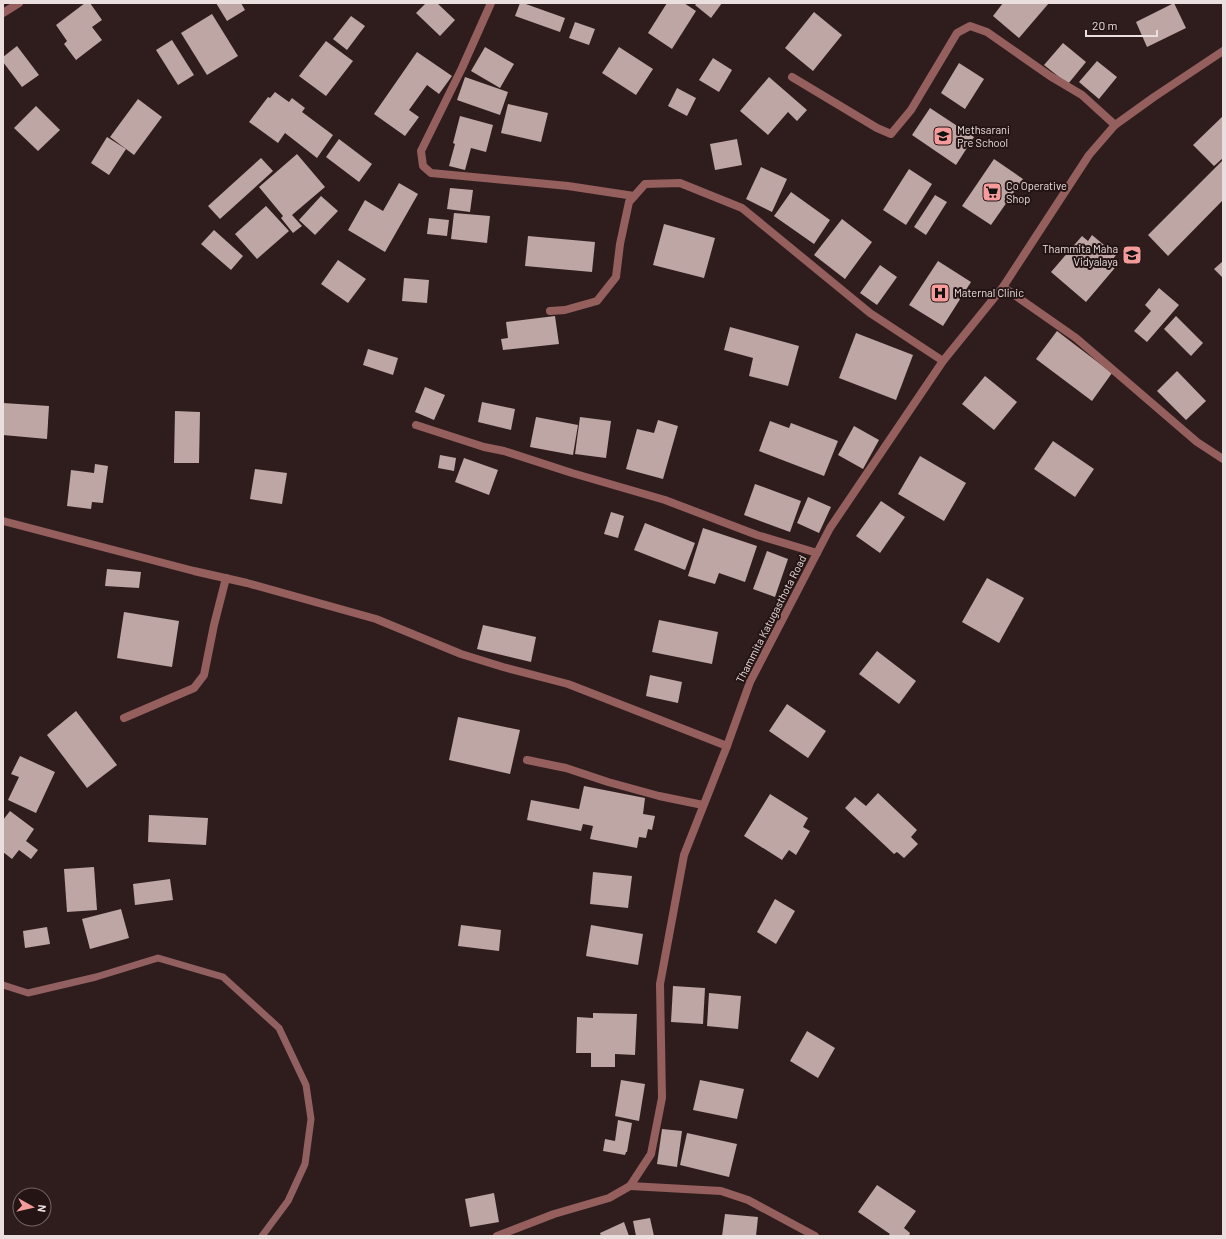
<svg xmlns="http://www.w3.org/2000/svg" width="1226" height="1239" font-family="Barlow,sans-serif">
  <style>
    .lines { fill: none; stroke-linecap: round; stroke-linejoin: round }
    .stream { stroke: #936061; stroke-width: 7 }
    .building { fill: #bda6a4 }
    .street { stroke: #945f5d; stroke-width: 8 }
    .labels { text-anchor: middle; stroke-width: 4; stroke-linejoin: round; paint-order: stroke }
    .poi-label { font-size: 11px; fill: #ebdede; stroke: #251414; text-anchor: start }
    .street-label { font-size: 11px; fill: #ebdede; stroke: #251414 }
  </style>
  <rect width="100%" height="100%" fill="#2f1d1d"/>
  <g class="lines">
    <path class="stream" d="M3 985 28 993 96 977 158 958 223 977 279 1028 306 1085 311 1119 305 1164 288 1201 262 1236"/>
  </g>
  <g class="building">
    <path d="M85 3H90L102 20 92 27 102 40 76 60 64 44 67 41 56 25Z"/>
    <path d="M216 3H241L245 10 227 21Z"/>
    <path d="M426 3H437L455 20 440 36 416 13Z"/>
    <path d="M520 3H523L565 18 560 32 515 16Z"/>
    <path d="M667 3H684L696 11 672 49 648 33Z"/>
    <path d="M697 3H722L711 18 695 5Z"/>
    <path d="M1003 3H1049L1019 38 993 16Z"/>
    <path d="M1174 3 1186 28 1147 47 1136 22Z"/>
    <path d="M814 12 842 35 813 71 785 48Z"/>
    <path d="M212 14 238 56 207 75 181 33Z"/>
    <path d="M351 16 365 26 347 50 333 39Z"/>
    <path d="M575 22 595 29 589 45 569 38Z"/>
    <path d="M172 40 194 75 178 85 156 50Z"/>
    <path d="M326 41 353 61 326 96 299 76Z"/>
    <path d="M1063 43 1086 62 1068 84 1044 65Z"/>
    <path d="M17 46 39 75 22 87 3 62V57Z"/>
    <path d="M485 47 514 64 500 88 471 71Z"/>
    <path d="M619 47 653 69 636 95 602 73Z"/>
    <path d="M417 52 452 76 439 94 427 85 409 110 419 117 405 136 374 114Z"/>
    <path d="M713 58 732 70 719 92 699 80Z"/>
    <path d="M1097 61 1117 77 1099 99 1079 82Z"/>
    <path d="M959 63 984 79 965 109 941 93Z"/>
    <path d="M465 77 508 92 500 115 457 100Z"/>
    <path d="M769 77 807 110 797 121 788 112 768 135 740 111Z"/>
    <path d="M677 88 696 98 687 116 668 106Z"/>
    <path d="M275 92 289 102 292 98 305 108 302 112 333 135 317 158 285 133 278 143 249 122 268 97 270 98Z"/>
    <path d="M138 99 162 117 134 155 110 137Z"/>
    <path d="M508 104 548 113 541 142 501 133Z"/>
    <path d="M36 106 60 130 38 151 14 128Z"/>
    <path d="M930 108 974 137 956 165 912 135Z"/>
    <path d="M460 116 493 125 486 152 471 148 465 170 449 166 455 144 453 143Z"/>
    <path d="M1223 116V158L1214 166 1193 145Z"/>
    <path d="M107 137 126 149 109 175 91 163Z"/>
    <path d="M339 139 372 164 359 182 326 157Z"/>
    <path d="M737 139 742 165 715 170 710 144Z"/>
    <path d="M297 154 325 187 292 215 302 226 293 233 281 218 283 216 259 187Z"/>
    <path d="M261 158 273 171 220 219 208 206Z"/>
    <path d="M994 159 1023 179 991 225 962 206Z"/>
    <path d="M1223 160V200L1168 256 1148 235Z"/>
    <path d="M761 167 787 179 772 212 746 199Z"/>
    <path d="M909 169 932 184 906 225 883 210Z"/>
    <path d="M399 183 418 194 385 252 348 230 365 200 383 211Z"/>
    <path d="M450 188 473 190 470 212 447 209Z"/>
    <path d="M791 192 830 220 814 244 774 216Z"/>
    <path d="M935 195 947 202 926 235 914 227Z"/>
    <path d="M321 196 338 211 315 235 299 220Z"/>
    <path d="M266 206 289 231 257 259 235 234Z"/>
    <path d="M454 213 490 216 487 243 451 239Z"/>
    <path d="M429 218 449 220 447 236 427 234Z"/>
    <path d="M842 219 872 242 845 279 814 255Z"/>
    <path d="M664 224 715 238 704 278 653 265Z"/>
    <path d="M214 230 243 256 231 270 201 244Z"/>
    <path d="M1092 235 1116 255 1113 259 1119 263 1086 302 1051 272 1082 236 1088 241Z"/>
    <path d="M528 236 595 242 592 272 525 266Z"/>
    <path d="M338 260 366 279 348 303 321 284Z"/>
    <path d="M938 261 971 282 943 326 909 305Z"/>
    <path d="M1223 261V278L1214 269Z"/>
    <path d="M880 265 897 277 877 305 860 293Z"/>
    <path d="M404 278 429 280 427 303 402 301Z"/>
    <path d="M1159 288 1179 305 1147 342 1134 331 1151 311 1145 305Z"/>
    <path d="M555 316 559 344 503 350 501 339 508 338 506 322Z"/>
    <path d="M1176 316 1203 343 1191 356 1164 329Z"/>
    <path d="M730 327 799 346 788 386 749 376 753 358 724 350Z"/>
    <path d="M1057 331 1112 373 1092 401 1036 359Z"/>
    <path d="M856 333 913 355 896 400 839 378Z"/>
    <path d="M368 349 398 358 393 375 363 365Z"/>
    <path d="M1177 371 1206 401 1186 420 1157 391Z"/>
    <path d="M985 376 1017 402 994 430 962 404Z"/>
    <path d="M425 387 445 395 434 420 415 412Z"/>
    <path d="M482 402 515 409 511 430 478 422Z"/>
    <path d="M3 403 49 406 47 439 3 435Z"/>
    <path d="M175 411 200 412 199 463H174Z"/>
    <path d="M536 417 578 425 573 455 530 447Z"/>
    <path d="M580 417 611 421 606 458 575 454Z"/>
    <path d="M658 420 678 426 663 479 626 469 637 429 654 433Z"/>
    <path d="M770 421 789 428 791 423 838 441 824 476 759 451Z"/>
    <path d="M854 426 879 440 863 469 838 455Z"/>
    <path d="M1053 441 1094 469 1075 497 1034 469Z"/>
    <path d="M440 455 456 458 454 471 438 468Z"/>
    <path d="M920 456 966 483 944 521 898 494Z"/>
    <path d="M464 458 498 470 489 495 455 482Z"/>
    <path d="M95 464 108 466 103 503 92 502 91 509 67 506 71 470 94 473Z"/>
    <path d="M255 469 287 473 282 504 250 499Z"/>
    <path d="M755 484 801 501 790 532 744 515Z"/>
    <path d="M808 497 831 507 819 533 797 523Z"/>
    <path d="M881 501 905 517 880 553 856 536Z"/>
    <path d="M611 512 624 516 618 538 604 534Z"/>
    <path d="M645 523 695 543 685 570 634 550Z"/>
    <path d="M703 528 757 546 745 582 719 573 715 584 688 576Z"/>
    <path d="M767 551 788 559 775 597 753 589Z"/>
    <path d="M107 569 141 572 139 588 105 586Z"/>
    <path d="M987 578 1024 598 999 643 962 622Z"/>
    <path d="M124 612 179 621 172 667 117 658Z"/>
    <path d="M659 620 718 632 712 664 652 652Z"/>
    <path d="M483 625 536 637 531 662 477 649Z"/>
    <path d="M877 651 916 681 899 704 859 674Z"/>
    <path d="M650 675 682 682 678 703 646 696Z"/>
    <path d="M787 704 826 731 808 758 769 731Z"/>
    <path d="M76 711 117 765 87 788 47 735Z"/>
    <path d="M458 717 520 730 510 774 449 760Z"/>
    <path d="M20 756 55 772 36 813 8 800 19 777 11 774Z"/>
    <path d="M584 786 645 798 643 814 655 816 652 830 648 829 646 838 639 837 637 848 590 839 593 826 583 824 581 831 527 820 531 800 579 809Z"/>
    <path d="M878 793 917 830 911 837 918 844 904 858 897 852 894 854 845 808 855 797 866 806Z"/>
    <path d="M770 794 808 818 803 827 810 831 796 855 789 850 782 860 744 836Z"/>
    <path d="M10 811 34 829 26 841 38 850 31 859 19 850 12 859 3 852V820Z"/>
    <path d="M149 815 208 818 206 845 148 842Z"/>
    <path d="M94 867 97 910 67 912 64 869Z"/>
    <path d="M593 872 632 876 628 908 590 904Z"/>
    <path d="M170 879 173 900 135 905 133 884Z"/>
    <path d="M775 899 795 911 776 944 757 932Z"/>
    <path d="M121 909 129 938 90 949 82 919Z"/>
    <path d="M461 925 501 930 499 951 458 946Z"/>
    <path d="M591 925 643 934 638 965 586 956Z"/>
    <path d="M47 927 50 944 25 948 23 931Z"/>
    <path d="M673 986 705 988 703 1024 671 1022Z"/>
    <path d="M709 993 741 996 738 1029 707 1026Z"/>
    <path d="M593 1013 637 1014 635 1055 615 1054V1067H591V1053H576L577 1017 593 1018Z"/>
    <path d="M807 1031 835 1048 818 1078 790 1061Z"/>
    <path d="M621 1080 645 1084 639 1121 615 1116Z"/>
    <path d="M700 1080 744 1089 737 1119 693 1110Z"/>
    <path d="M618 1120 632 1123 627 1152H626L625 1155 603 1151 605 1139 615 1141Z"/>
    <path d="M662 1129 682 1131 677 1167 657 1164Z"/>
    <path d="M687 1133 737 1144 729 1177 680 1165Z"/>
    <path d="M877 1185 916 1211 904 1228 910 1233 909 1236H888L890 1234 858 1212Z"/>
    <path d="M494 1193 499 1222 470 1227 465 1199Z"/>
    <path d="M725 1214 758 1217 756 1236H722Z"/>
    <path d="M650 1218 654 1236H636L633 1221Z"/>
    <path d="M624 1222 629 1236H601L600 1233Z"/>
  </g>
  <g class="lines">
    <g class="street">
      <path d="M491 3 462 68 421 151 423 166 431 173 568 186 634 196"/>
      <path d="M3 13 19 3"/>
      <path d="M792 77 877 128 891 134 911 110 957 33 970 26 987 32 1050 76 1082 95 1115 125"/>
      <path d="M1003 287 1076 338 1197 442 1223 459"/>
      <path d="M550 311 565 310 597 301 616 277 620 244 629 202 645 184 680 183 742 208 870 313 943 361"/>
      <path d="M416 425 484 447 504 451 572 473 665 500 757 535 817 553"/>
      <path d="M3 521 194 571 247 583 376 619 461 654 503 667 568 684 727 746"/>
      <path d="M124 718 194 688 204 675 214 625 226 578"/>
      <path d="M527 760 566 768 608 782 659 796 703 805"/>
      <path d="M630 1186 721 1191 748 1200 815 1236"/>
      <path d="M497 1236 554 1214 609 1198 630 1186 651 1154 662 1098 660 984 684 855 727 746 750 682 830 528 943 361 1003 287 1089 155 1115 125 1154 97 1223 51"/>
    </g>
  </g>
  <defs>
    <g id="school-square" transform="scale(1)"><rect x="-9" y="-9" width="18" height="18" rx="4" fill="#f59b99" stroke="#251414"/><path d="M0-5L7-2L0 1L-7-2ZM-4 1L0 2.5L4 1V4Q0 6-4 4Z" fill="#111"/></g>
    <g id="supermarket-square" transform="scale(1)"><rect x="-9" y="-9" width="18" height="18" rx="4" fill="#f59b99" stroke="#251414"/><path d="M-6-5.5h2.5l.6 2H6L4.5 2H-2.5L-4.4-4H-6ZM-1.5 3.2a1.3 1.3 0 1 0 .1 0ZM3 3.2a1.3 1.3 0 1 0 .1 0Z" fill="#111"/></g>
    <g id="hospital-square" transform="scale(1)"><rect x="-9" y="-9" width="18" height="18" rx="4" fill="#f59b99" stroke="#251414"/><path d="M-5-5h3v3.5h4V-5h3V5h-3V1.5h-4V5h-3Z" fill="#111"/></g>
  </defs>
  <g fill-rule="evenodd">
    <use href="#school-square" x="943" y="136"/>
    <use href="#supermarket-square" x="992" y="192"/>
    <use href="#school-square" x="1132" y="255"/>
    <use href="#hospital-square" x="940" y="293"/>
  </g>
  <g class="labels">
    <g class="poi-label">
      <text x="957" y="134">Methsarani<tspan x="957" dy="13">Pre School</tspan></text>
      <text x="1006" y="190">Co Operative<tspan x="1006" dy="13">Shop</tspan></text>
      <text x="1118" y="253" text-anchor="end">Thammita Maha<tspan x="1118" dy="13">Vidyalaya</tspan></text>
      <text x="954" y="297">Maternal Clinic</text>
    </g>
    <g class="street-label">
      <text transform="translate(771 619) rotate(-63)" y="4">Thammita Katugasthota Road</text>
    </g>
  </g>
  <rect width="1226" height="1239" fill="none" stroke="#ebdede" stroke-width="8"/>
  <g transform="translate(32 1207) rotate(98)"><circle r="19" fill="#251414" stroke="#746565"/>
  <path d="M0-3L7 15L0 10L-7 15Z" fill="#f59b99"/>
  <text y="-6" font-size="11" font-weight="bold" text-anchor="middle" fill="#ebdede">N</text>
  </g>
  <path d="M1086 30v6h71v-6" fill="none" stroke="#ebdede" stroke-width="2"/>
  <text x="1092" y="30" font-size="12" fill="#ebdede" stroke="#251414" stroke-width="3" paint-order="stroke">20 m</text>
</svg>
